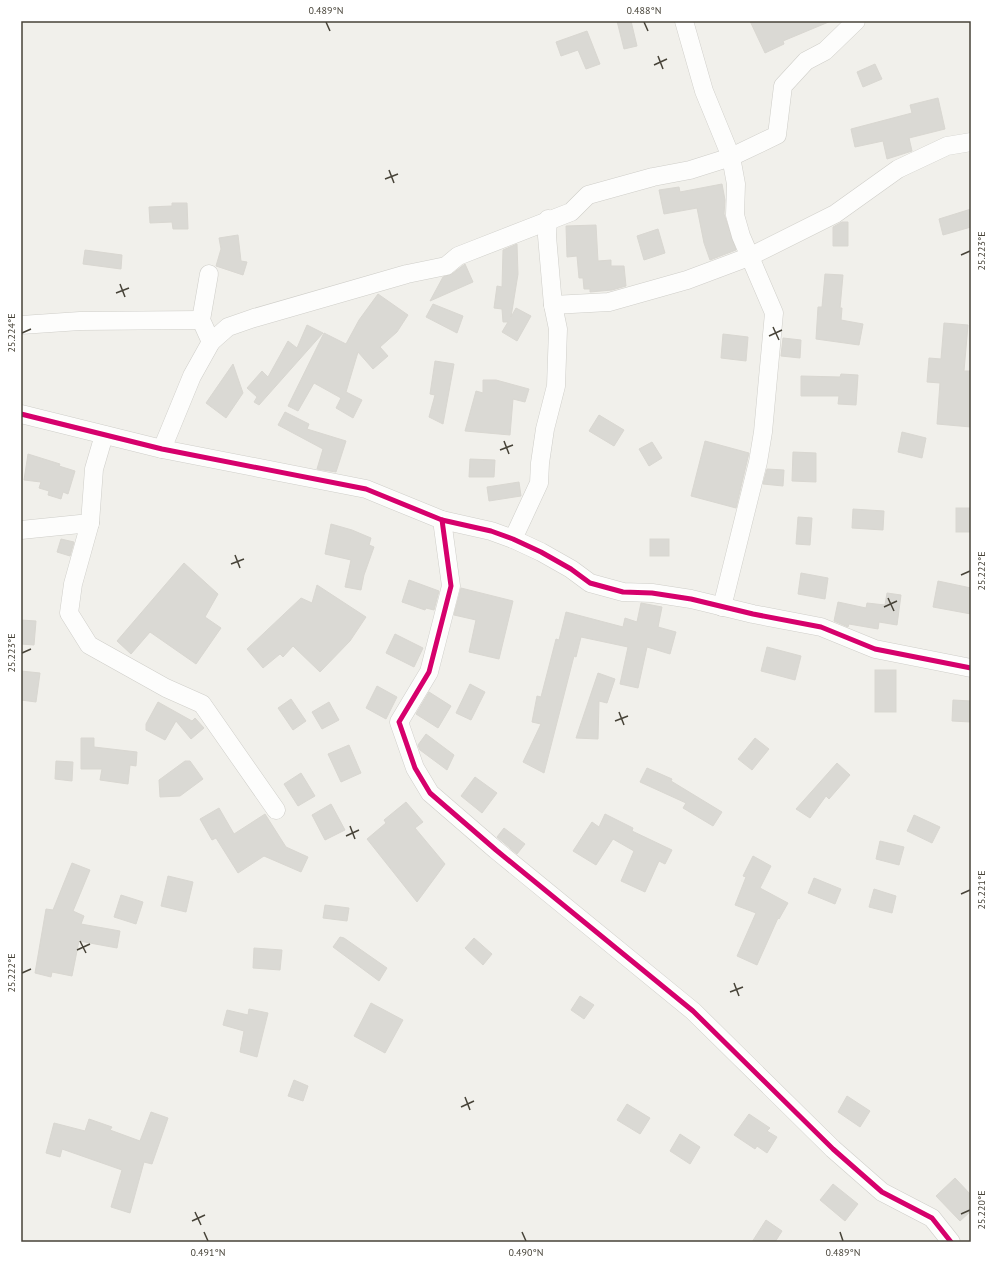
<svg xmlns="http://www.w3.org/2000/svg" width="992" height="1263" font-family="'PT Sans',sans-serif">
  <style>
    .building { fill: #dad9d4; stroke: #d9d7d1 }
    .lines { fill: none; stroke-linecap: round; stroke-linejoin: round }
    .minor-casing { stroke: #cfcec9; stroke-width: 19 }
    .minor { stroke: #fdfdfc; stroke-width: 18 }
    .cycleway-casing { stroke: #fff; stroke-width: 8 }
    .cycleway { stroke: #d6006c; stroke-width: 5 }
    .ticks { fill: none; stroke: #474338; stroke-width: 1.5 }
    .neatline { fill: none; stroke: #474338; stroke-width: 1.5 }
    .ticks-label { font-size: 10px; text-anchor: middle; fill: #474338 }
  </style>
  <rect width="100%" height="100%" fill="#f1f0eb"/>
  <g class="building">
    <path d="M617 21H631L637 46 624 49Z"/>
    <path d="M750 21H831L783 41 784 44 765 53Z"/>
    <path d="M587 31 600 64 586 69 578 50 561 56 556 42Z"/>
    <path d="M875 64 882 79 863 87 857 72Z"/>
    <path d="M938 98 945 129 909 138 912 151 887 159 883 141 855 147 851 129 912 113 910 105Z"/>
    <path d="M722 184 725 200 724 214 736 250 710 260 704 243 697 208 664 214 659 190 679 187 680 192Z"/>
    <path d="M172 203H187L188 229H173L172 222 150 223 149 207 172 206Z"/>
    <path d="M971 209V227L943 235 939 219Z"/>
    <path d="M842 222H848V246H833V227Z"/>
    <path d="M596 225 598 261 611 260V266H624L626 286 612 290 590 292V289H584L583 278H579L577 256 567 257 566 226Z"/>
    <path d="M658 229 665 253 644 260 637 236Z"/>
    <path d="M238 235 241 261 247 262 243 275 216 266 221 249 219 238Z"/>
    <path d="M517 244 518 274 511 317 516 308 531 316 517 341 502 332 508 322H503L502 309 494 308 497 286 502 287 503 250Z"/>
    <path d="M85 250 122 255 121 269 83 264Z"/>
    <path d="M465 264 473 282 430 301 443 277 452 274Z"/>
    <path d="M825 274 843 275 840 308H842L841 320 863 324 859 345 816 339 818 307H822Z"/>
    <path d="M378 294 408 315 397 332 380 347 388 356 373 369 358 352 346 392 362 400 353 418 336 408 341 398 314 383 298 411 288 406 324 333 346 344 359 320Z"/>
    <path d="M433 304 463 316 457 333 426 317Z"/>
    <path d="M944 323 968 325 964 371H971V427L937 424 940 383 927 382 929 358 941 359Z"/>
    <path d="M307 325 323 333 259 405 254 402 257 397 247 388 262 371 268 377 288 341 297 348Z"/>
    <path d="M723 334 748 337 746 361 721 358Z"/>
    <path d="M783 338 801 340 800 358 781 356Z"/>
    <path d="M435 361 454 364 443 424 429 417 435 395 430 394Z"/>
    <path d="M233 364 243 393 226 418 206 403Z"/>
    <path d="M841 374 858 375 856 405 838 404 839 396H801V376L840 377Z"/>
    <path d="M483 380H496L529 389 525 402 513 399 510 435 465 431 476 391 483 393Z"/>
    <path d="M285 412 309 424 307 429 346 441 336 472 317 469 323 449 278 425Z"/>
    <path d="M599 415 624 430 614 446 589 431Z"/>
    <path d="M902 432 926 438 922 458 898 452Z"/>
    <path d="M705 441 749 453 736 508 691 496Z"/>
    <path d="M652 442 662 458 649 466 639 449Z"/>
    <path d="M793 452 816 453V482L792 481Z"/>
    <path d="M28 454 60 464 59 466 75 471 68 494 63 492 61 499 48 495 49 491 39 488 41 482 24 480Z"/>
    <path d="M470 459 495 460 494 477H469Z"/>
    <path d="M767 469 784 470 783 486 763 484Z"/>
    <path d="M519 482 521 496 489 501 487 487Z"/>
    <rect x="956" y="508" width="15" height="24"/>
    <path d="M853 509 884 511 883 530 852 528Z"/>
    <path d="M798 517 812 518 810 545 796 544Z"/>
    <path d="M331 524 352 530 371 538 369 545 374 547 364 575 361 590 345 587 351 560 325 554Z"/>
    <path d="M61 539 74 542 70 556 57 552Z"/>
    <rect x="650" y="539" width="19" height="17"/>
    <path d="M184 563 218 594 205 617 221 628 196 664 150 632 131 654 117 641Z"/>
    <path d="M801 573 828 578 825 599 798 594Z"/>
    <path d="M409 580 439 591 434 610 426 608 425 610 402 602Z"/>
    <path d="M938 581 971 588V614L933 607Z"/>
    <path d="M317 585 366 617 350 641 320 672 293 646 283 657 280 654 263 668 247 649 301 598 312 603Z"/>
    <path d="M461 588 513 601 499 659 469 652 476 620 454 615Z"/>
    <path d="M887 593 901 595 897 625 879 622 878 629 849 624 848 627 834 621 838 602 866 608 867 603 885 605Z"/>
    <path d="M641 603 662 607 658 627 676 632 670 654 647 647 638 688 620 684 628 647 581 637 576 657 574 656 544 773 523 762 541 724 532 722 537 696 541 697 556 639 559 640 566 612 623 627 625 618 637 622Z"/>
    <path d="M21 620 36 621 34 645 21 644Z"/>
    <path d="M395 634 423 648 414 667 386 653Z"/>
    <path d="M767 647 801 656 795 680 761 671Z"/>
    <rect x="875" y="670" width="21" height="42"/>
    <path d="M21 671 40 673 36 702 21 700Z"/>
    <path d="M598 673 615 679 607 703 599 701 598 739 576 738Z"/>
    <path d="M470 684 485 692 471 720 456 713Z"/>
    <path d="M377 686 397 697 386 719 366 708Z"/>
    <path d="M429 692 451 706 438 728 416 714Z"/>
    <path d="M291 699 306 721 293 730 278 708Z"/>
    <path d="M953 700 971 701V722L952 721Z"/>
    <path d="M158 702 192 721 195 718 204 728 191 739 176 721 165 740 146 730V724Z"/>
    <path d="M329 702 339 720 322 729 312 712Z"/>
    <path d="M426 734 454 755 447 770 420 750 418 745Z"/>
    <path d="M81 738H94V747L137 752 136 766 130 765 128 784 100 780 102 769H81Z"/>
    <path d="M755 738 769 749 752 770 738 759Z"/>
    <path d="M349 745 361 773 341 782 328 754Z"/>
    <path d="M56 761 73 762 72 781 55 779Z"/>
    <path d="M185 761H190L203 779 180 796 160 797 159 780Z"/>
    <path d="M837 763 850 775 829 799 826 796 810 818 796 809Z"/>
    <path d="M647 768 672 779 671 781 722 812 713 826 683 808 686 803 640 782Z"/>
    <path d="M301 773 315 796 298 806 284 784Z"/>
    <path d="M475 777 497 793 482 813 461 796Z"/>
    <path d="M406 802 423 822 415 828 445 864 417 902 367 839 386 823 384 820Z"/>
    <path d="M331 804 345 830 325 840 312 815Z"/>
    <path d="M219 808 234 834 265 814 286 847 308 857 301 872 264 856 238 873 216 838 212 840 200 819Z"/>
    <path d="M605 814 633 828 632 831 672 850 665 864 659 861 645 892 621 881 634 851 613 839 596 865 573 851 592 822 599 827Z"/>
    <path d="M914 815 940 827 932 843 907 831Z"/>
    <path d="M504 828 525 844 517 854 497 837Z"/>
    <path d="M880 841 904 847 899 865 876 859Z"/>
    <path d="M753 856 771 866 760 888 788 903 779 919 778 918 757 965 737 956 756 913 735 905 746 877 743 876Z"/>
    <path d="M72 863 90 870 73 911 84 916 81 924 120 931 117 948 79 941 72 976 52 972 51 977 35 973 46 909 53 910Z"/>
    <path d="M168 876 193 882 186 912 161 906Z"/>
    <path d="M814 878 841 889 835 904 808 893Z"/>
    <path d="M874 889 896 896 892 913 869 907Z"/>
    <path d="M121 895 143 902 136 924 114 917Z"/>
    <path d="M325 905 349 908 347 921 323 918Z"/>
    <path d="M340 937 344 938 387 968 379 981 333 947Z"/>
    <path d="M474 938 492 954 483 965 465 948Z"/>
    <path d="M254 948 282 950 280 970 253 968Z"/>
    <path d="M580 996 594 1005 584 1019 571 1010Z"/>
    <path d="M371 1003 403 1020 385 1053 354 1036Z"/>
    <path d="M249 1009 268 1013 257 1057 240 1052 244 1031 223 1025 227 1010 248 1015Z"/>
    <path d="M294 1080 308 1086 303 1101 288 1096Z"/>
    <path d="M847 1096 870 1111 860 1127 838 1112Z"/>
    <path d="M627 1104 650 1118 640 1134 617 1120Z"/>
    <path d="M151 1112 168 1118 152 1164 144 1162 130 1213 111 1207 122 1170 62 1149 60 1157 46 1153 54 1123 85 1131 89 1119 112 1127 110 1130 140 1141Z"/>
    <path d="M749 1114 770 1128 767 1131 777 1137 767 1153 757 1146 755 1149 734 1135Z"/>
    <path d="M680 1134 700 1147 690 1164 670 1151Z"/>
    <path d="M955 1178 971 1195V1211L960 1221 936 1196Z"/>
    <path d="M833 1184 858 1204 845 1221 820 1200Z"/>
    <path d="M766 1220 782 1231 775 1242H752Z"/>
  </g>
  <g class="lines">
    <g class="minor-casing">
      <g id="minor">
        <path d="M684 21 704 91 731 157 736 184 735 215 741 236 774 313 763 432 758 462 722 607"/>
        <path d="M553 305 609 302 687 280 751 256 835 214 898 169 947 146 971 142"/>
        <path d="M21 325 80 321 201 320"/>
        <path d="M211 342 228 327 254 318 407 274 446 266 458 256 571 212 588 195 653 177 690 170 731 157 777 135 783 86 806 61 825 51 856 21"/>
        <path d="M21 414 162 449 366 489 442 520 491 531 513 539 541 552 571 569 590 583 623 592 652 593 691 599 753 614 821 627 875 649 971 668"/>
        <path d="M162 449 192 376 211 342 201 320 209 274"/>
        <path d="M442 520 451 586 429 672 399 722 415 768 430 793 496 850 693 1011 833 1149 882 1192 932 1218 951 1242"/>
        <path d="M90 523 73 584 69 613 89 645 166 688 202 704 276 810"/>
        <path d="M21 530 90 523 94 469 104 435"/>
        <path d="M513 539 539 483 540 463 545 429 556 386 558 329 553 305 547 236 548 219"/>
      </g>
    </g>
    <use href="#minor" class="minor"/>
    <g class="cycleway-casing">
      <g id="cycleway">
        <path d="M21 414 162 449 366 489 442 520 491 531 513 539 541 552 571 569 590 583 623 592 652 593 691 599 753 614 821 627 875 649 971 668"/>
        <path d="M442 520 451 586 429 672 399 722 415 768 430 793 496 850 693 1011 833 1149 882 1192 932 1218 951 1242"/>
      </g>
    </g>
    <use href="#cycleway" class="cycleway"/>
  </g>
  <path class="ticks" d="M326 22 330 31M644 22 648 31M658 56 663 69M654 65 667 59M389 170 394 183M385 179 398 174M961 255 970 251M120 284 125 297M116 293 129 288M773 327 779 340M22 333 31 329M769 336 782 330M504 441 509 454M500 450 513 445M235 555 240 568M231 564 244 559M961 575 970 571M888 598 894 611M884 607 897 601M22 653 31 649M619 712 624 725M615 721 628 716M350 826 355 839M346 836 359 830M961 894 970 890M80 941 86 953M77 950 90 944M22 973 31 969M734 983 739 996M730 992 743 987M465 1097 470 1110M461 1107 474 1101M195 1212 201 1225M961 1214 970 1210M192 1221 205 1215M204 1232 208 1241M522 1232 526 1241M840 1232 843 1241"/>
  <rect width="992" height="1263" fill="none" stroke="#ffffff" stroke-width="44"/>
  <rect x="22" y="22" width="948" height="1219" class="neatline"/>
  <g class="ticks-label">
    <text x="326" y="14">0.489°N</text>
    <text x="644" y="14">0.488°N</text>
    <text transform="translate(981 251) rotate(-90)" y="4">25.223°E</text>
    <text transform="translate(11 333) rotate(-90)" y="4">25.224°E</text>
    <text transform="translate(981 571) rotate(-90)" y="4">25.222°E</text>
    <text transform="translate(11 653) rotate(-90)" y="4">25.223°E</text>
    <text transform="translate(981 890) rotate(-90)" y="4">25.221°E</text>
    <text transform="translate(11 973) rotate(-90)" y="4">25.222°E</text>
    <text transform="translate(981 1210) rotate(-90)" y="4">25.220°E</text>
    <text x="208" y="1256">0.491°N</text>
    <text x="526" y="1256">0.490°N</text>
    <text x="843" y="1256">0.489°N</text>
  </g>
</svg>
